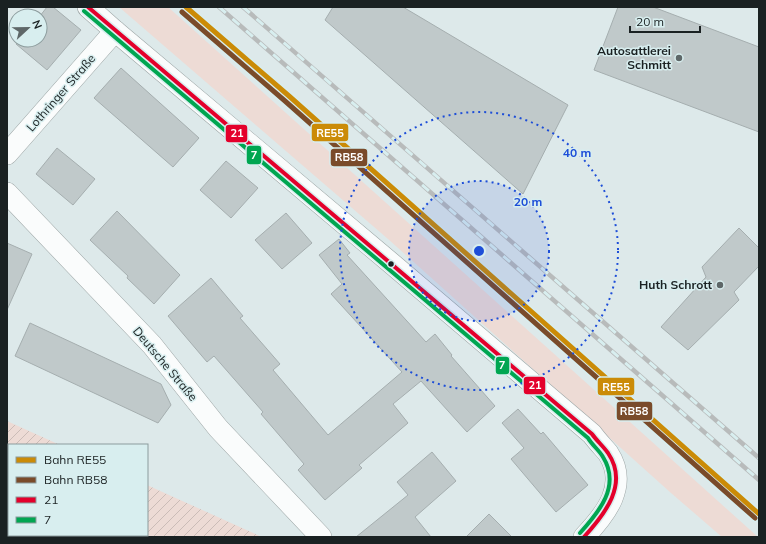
<svg xmlns="http://www.w3.org/2000/svg" width="766" height="544" font-family="Mulish,sans-serif">
  <style>
    .grass { fill: #eddbd5 }
    .garden { fill: url(#garden-furrows) }
    .building { fill: #c0c9ca; stroke: #a5aeaf }
    .lines { fill: none; stroke-linecap: round; stroke-linejoin: round }
    .street-casing { stroke: #9ca5a5; stroke-width: 22 }
    .street { stroke: #fafcfc; stroke-width: 21 }
    .rail-casing { stroke: #b8bbbb; stroke-width: 4.5 }
    .rail { stroke: #d8eeef; stroke-width: 3; stroke-dasharray: 9; stroke-linecap: butt }
    .bus-1-casing { stroke: #d8eeef; stroke-width: 7 }
    .bus-2-casing { stroke: #d8eeef; stroke-width: 7 }
    .bus-1 { stroke: #e4002b; stroke-width: 4 }
    .bus-2 { stroke: #00a651; stroke-width: 4 }
    .rail-1-casing { stroke: #d8eeef; stroke-width: 8 }
    .rail-2-casing { stroke: #d8eeef; stroke-width: 8 }
    .rail-1 { stroke: #cb8b07; stroke-width: 5 }
    .rail-2 { stroke: #7a4b2a; stroke-width: 5 }
    .ring { fill: none; stroke: #1d4ed8; stroke-width: 2; stroke-dasharray: 2 4 }
    .poi-dot { fill: #5e6768; stroke: #d8eeef; stroke-width: 1.5 }
    .bus-dot { fill: #1a2122; stroke: #d8eeef; stroke-width: 1.5 }
    .labels { text-anchor: middle; stroke-width: 3; stroke-linejoin: round; paint-order: stroke }
    .poi-label { font-size: 12px; font-weight: bold; fill: #1a2122; stroke: #d8eeef; text-anchor: end }
    .street-label { font-size: 12px; fill: #1a2122; stroke: #d8eeef }
    .centre { fill: #1d4ed8; stroke: #d8eeef; stroke-width: 2 }
    .ring-label { font-size: 12px; text-anchor: middle; font-weight: bold; fill: #1d4ed8; stroke: #d8eeef; stroke-width: 3; stroke-linejoin: round; paint-order: stroke }
    .line-badge { stroke: #d8eeef; stroke-width: 1.5 }
    .badge-label { font-size: 11px; text-anchor: middle; font-weight: bold; fill: #fff }
  </style>
  <defs>
    <pattern id="garden-furrows" width="10" height="10" patternUnits="userSpaceOnUse"><rect width="10" height="10" fill="#eddbd5"/><path d="M-1 1l2-2M0 10L10 0M9 11l2-2" fill="none" stroke="#cbbcb7"/></pattern>
  </defs>
  <rect width="100%" height="100%" fill="#dde9ea"/>
  <path class="grass" d="M119 7H168L758 537H722L671 493 388 239Z"/>
  <path class="garden" d="M7 421 60 445H9V535H147V485L262 537H7Z"/>
  <g class="building">
    <path d="M47 7H53L81 30 47 70 16 44 19 40H40V16Z"/>
    <path d="M333 7H403L568 105 523 194 325 20Z"/>
    <path d="M618 7H653L759 47V132L594 70Z"/>
    <path d="M121 68 199 138 173 167 94 98Z"/>
    <path d="M57 148 95 179 73 205 36 174Z"/>
    <path d="M226 161 258 188 231 218 200 190Z"/>
    <path d="M117 211 180 275 154 304 127 278 128 276 90 240Z"/>
    <path d="M286 213 312 243 282 269 255 240Z"/>
    <path d="M739 228 759 248V266L734 292 739 300 688 350 661 327 706 277 702 267Z"/>
    <path d="M339 239 350 253 347 255 426 342 435 334 452 355 451 356 495 406 467 432 421 381 393 404 408 423 359 465 362 468 325 500 298 470 304 464 261 414 263 412 214 356 207 362 168 316 211 278 243 316 240 318 280 364 273 370 328 435 402 372 331 294 342 284 319 255Z"/>
    <path d="M7 243 32 254 7 310Z"/>
    <path d="M30 323 161 384 171 405 158 423 15 356Z"/>
    <path d="M518 409 541 434 543 432 588 485 556 512 511 459 524 448 502 423Z"/>
    <path d="M432 452 456 481 415 517 431 537H356L408 495 397 482Z"/>
    <path d="M489 514 512 537H466Z"/>
  </g>
  <g class="lines">
    <g class="street-casing">
      <g id="street">
        <path d="M88 7 115 31 391 263 592 434C597 441 603 447 608 453 629 485 606 514 584 537"/>
        <path d="M7 154 115 31"/>
        <path d="M7 193 152 345 218 428 321 537"/>
      </g>
    </g>
    <use href="#street" class="street"/>
    <g class="rail-casing">
      <g id="rail">
        <path d="M219 7 759 480"/>
        <path d="M243 7 759 458"/>
      </g>
    </g>
    <use href="#rail" class="rail"/>
    <g class="bus-1-casing">
      <path id="bus-1" d="M88 7 592 434C597 441 603 446 608 453 629 484 605 514 584 537"/>
    </g>
    <g class="bus-2-casing">
      <path id="bus-2" d="M84 11 588 438C592 445 599 450 603 457 621 486 599 512 580 533"/>
    </g>
    <use href="#bus-1" class="bus-1"/>
    <use href="#bus-2" class="bus-2"/>
    <g class="rail-1-casing">
      <path id="rail-1" d="M186 7 289 96 759 514"/>
    </g>
    <g class="rail-2-casing">
      <path id="rail-2" d="M182 12 285 101 755 518"/>
    </g>
    <use href="#rail-1" class="rail-1"/>
    <use href="#rail-2" class="rail-2"/>
  </g>
  <circle cx="479" cy="251" r="70" fill="#1d4ed8" fill-opacity=".12"/>
  <g class="ring">
    <circle cx="479" cy="251" r="70"/>
    <circle cx="479" cy="251" r="139"/>
  </g>
  <g class="poi-dot">
    <circle cx="679" cy="58" r="4"/>
    <circle cx="720" cy="285" r="4"/>
  </g>
  <circle class="bus-dot" cx="391" cy="264" r="3.5"/>
  <g class="labels">
    <g class="poi-label">
      <text x="671" y="55">Autosattlerei<tspan x="671" dy="14">Schmitt</tspan></text>
      <text x="712" y="289">Huth Schrott</text>
    </g>
    <g class="street-label">
      <text transform="translate(61 93) rotate(-49)" y="4">Lothringer Straße</text>
      <text transform="translate(165 364) rotate(50)" y="4">Deutsche Straße</text>
    </g>
  </g>
  <circle cx="479" cy="251" r="6" class="centre"/>
  <g class="ring-label">
    <text x="577" y="157">40 m</text>
    <text x="528" y="206">20 m</text>
  </g>
  <g class="line-badge">
    <rect x="311" y="123" width="38" height="19" rx="4" fill="#cb8b07"/>
    <rect x="225" y="124" width="23" height="19" rx="4" fill="#e4002b"/>
    <rect x="246" y="145" width="16" height="20" rx="4" fill="#00a651"/>
    <rect x="330" y="148" width="38" height="19" rx="4" fill="#7a4b2a"/>
    <rect x="495" y="356" width="15" height="19" rx="4" fill="#00a651"/>
    <rect x="523" y="376" width="23" height="19" rx="4" fill="#e4002b"/>
    <rect x="597" y="377" width="38" height="19" rx="4" fill="#cb8b07"/>
    <rect x="616" y="401" width="37" height="20" rx="4" fill="#7a4b2a"/>
  </g>
  <g class="badge-label">
    <text x="330" y="137">RE55</text>
    <text x="237" y="137">21</text>
    <text x="254" y="159">7</text>
    <text x="349" y="161">RB58</text>
    <text x="502" y="369">7</text>
    <text x="535" y="389">21</text>
    <text x="616" y="391">RE55</text>
    <text x="634" y="415">RB58</text>
  </g>
  <rect width="766" height="544" fill="none" stroke="#1a2122" stroke-width="16"/>
  <rect x="8" y="444" width="140" height="92" fill="#d8eeef" stroke="#8c9c9d"/>
  <rect x="16" y="457" width="20" height="6" fill="#cb8b07" stroke="#8c9c9d"/>
  <text x="44" y="464" font-size="12" fill="#1a2122">Bahn RE55</text>
  <rect x="16" y="477" width="20" height="6" fill="#7a4b2a" stroke="#8c9c9d"/>
  <text x="44" y="484" font-size="12" fill="#1a2122">Bahn RB58</text>
  <rect x="16" y="497" width="20" height="6" fill="#e4002b" stroke="#8c9c9d"/>
  <text x="44" y="504" font-size="12" fill="#1a2122">21</text>
  <rect x="16" y="517" width="20" height="6" fill="#00a651" stroke="#8c9c9d"/>
  <text x="44" y="524" font-size="12" fill="#1a2122">7</text>
  <g transform="translate(28 28) rotate(68)"><circle r="19" fill="#d8eeef" stroke="#8c9c9d"/>
  <path d="M0-3L7 15L0 10L-7 15Z" fill="#5e6768"/>
  <text y="-6" font-size="11" font-weight="bold" text-anchor="middle" fill="#1a2122">N</text>
  </g>
  <path d="M630 26v6h70v-6" fill="none" stroke="#1a2122" stroke-width="2"/>
  <text x="636" y="26" font-size="12" fill="#1a2122" stroke="#d8eeef" stroke-width="3" paint-order="stroke">20 m</text>
</svg>
